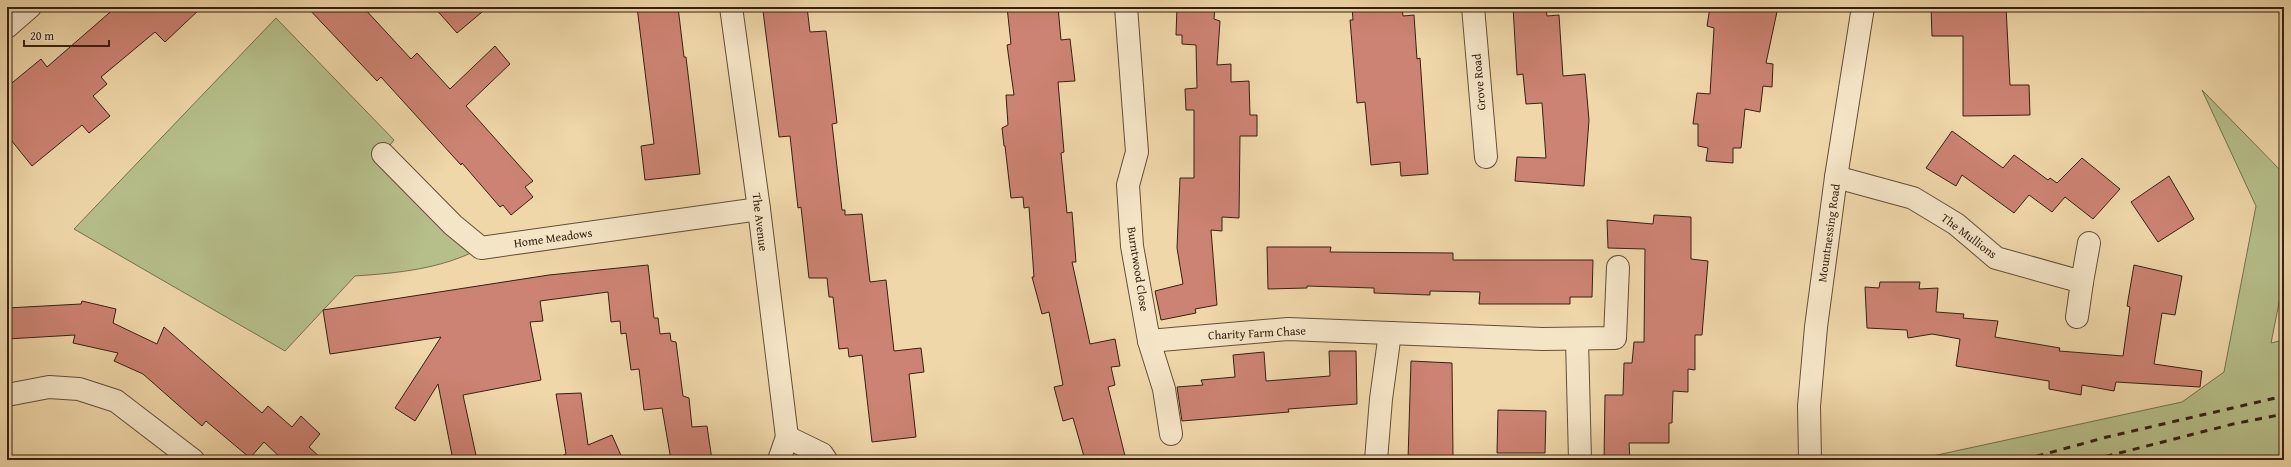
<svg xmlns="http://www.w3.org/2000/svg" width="2291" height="467" font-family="'Gentium Book Plus',serif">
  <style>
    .green { fill: #b6bf8a; stroke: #76704e }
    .building { fill: #cd8373; stroke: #362112 }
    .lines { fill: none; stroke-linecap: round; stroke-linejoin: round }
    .minor-casing { stroke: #644e38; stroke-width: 24 }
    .minor { stroke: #f5e5c7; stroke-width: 22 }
    .rail { stroke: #362112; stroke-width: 3; stroke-dasharray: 7 7; stroke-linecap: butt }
    .labels { text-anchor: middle; stroke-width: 4; stroke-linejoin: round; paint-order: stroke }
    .street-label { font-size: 12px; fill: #362112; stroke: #f5e5c7 }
  </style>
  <rect width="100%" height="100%" fill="#efd7a9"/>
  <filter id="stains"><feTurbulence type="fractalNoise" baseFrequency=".005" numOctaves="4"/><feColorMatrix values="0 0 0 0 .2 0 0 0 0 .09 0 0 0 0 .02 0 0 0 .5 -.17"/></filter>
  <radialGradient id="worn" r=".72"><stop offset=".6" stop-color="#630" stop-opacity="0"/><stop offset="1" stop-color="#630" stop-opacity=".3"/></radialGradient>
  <g class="green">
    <path d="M276 18 394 140 383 154 481 248C442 269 398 273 355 276L285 351 74 229Z"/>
    <path d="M2202 90 2284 174V278L2271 343 2284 340V460H1914L2182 402 2224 372 2256 206Z"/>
  </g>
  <g class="building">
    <path d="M116 7H202L165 42 155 32 101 77 107 84 93 96 110 116 89 133 82 125 32 166 7 135V87L41 59 47 67Z"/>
    <path d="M307 7H363L411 59 417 53 450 89 495 46 510 64 466 106 533 181 525 187 533 197 511 215 503 205 500 207 462 163 461 165 381 77 377 81Z"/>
    <path d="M434 7H488L457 33Z"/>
    <path d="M637 7H678L684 57H686L700 174 645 180 641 146 654 144Z"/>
    <path d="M780 7H807L810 32 826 31 837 123 832 124 842 210H845V215L862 214 870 282 886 280 894 351 921 348 924 372 909 374 916 437 872 442 862 355 849 357 848 348 839 349 833 297H829L827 278H809L801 207 798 208 790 136 779 137 763 11 780 9Z"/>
    <path d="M1007 7H1058L1061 40 1070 39 1075 81 1058 82 1064 152 1061 153 1067 213 1072 212 1076 262H1072L1090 344 1115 339 1120 366 1111 367 1115 385 1108 387 1126 460H1085L1073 418 1063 421 1054 387 1063 385 1049 312 1042 314 1032 277H1034L1029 207 1024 208 1023 197 1011 198 1005 146H1004L1002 128 1008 125 1006 95H1014L1007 45 1011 44Z"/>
    <path d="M1177 7H1215L1214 19 1220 21 1217 65 1231 64V82L1249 81 1250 115H1257V136H1240L1239 218 1222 217V231L1211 230 1217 305 1195 309 1196 313 1161 320 1155 291 1183 284 1177 248 1180 178H1194V110H1186L1185 89 1197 88 1196 45 1182 44V35H1176Z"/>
    <path d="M1352 7H1402L1403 16 1414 15 1417 59 1420 58 1428 174 1401 176 1400 162 1371 165 1365 102 1357 103 1350 20H1353Z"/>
    <path d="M1513 7H1546L1547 16 1559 15 1563 76 1585 74 1589 120 1584 186 1515 181 1517 157 1546 158 1542 103 1526 104 1523 74 1517 75Z"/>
    <path d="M1710 7H1778L1766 63 1773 64 1772 87 1763 86 1760 112 1745 109 1741 148H1733V163L1706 161 1708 148 1698 146V124H1693L1697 93 1710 94 1714 28 1707 26Z"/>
    <path d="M1931 7H2006L2010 85H2029L2030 115 1963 116V36H1932Z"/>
    <path d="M1952 131 2003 168 2014 155 2048 180 2050 178 2057 183 2082 158 2120 189 2093 219 2065 197 2052 212 2029 195 2014 213 1962 175 1956 186 1926 168Z"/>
    <path d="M2169 176 2194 219 2158 242 2131 202Z"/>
    <path d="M1654 215 1691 217V259L1708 261 1702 335H1695V370L1688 369V392L1673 391 1672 423H1669V443H1629L1630 460H1604L1605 395H1623L1624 363H1632L1634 342H1644L1645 249 1608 248 1607 220 1653 224Z"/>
    <path d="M1267 247H1331L1330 252 1453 253V260H1593L1592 297H1570V304H1479L1480 292 1430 291V295L1374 293V288L1307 286V288L1268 289Z"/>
    <path d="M648 265 654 318H658L660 334 670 333 671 341 676 342 683 396 689 398 692 427 707 426 712 460H671L662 408 644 410 639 369 631 370 626 333 621 334 620 321 611 322 608 292 540 301 543 321 530 322 541 380 463 395 477 460H453L438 384 415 421 395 408 441 337 330 354 323 310 549 275Z"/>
    <path d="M2134 265 2182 276 2175 315 2162 313 2154 364 2202 371 2200 387 2116 382 2114 391 2082 385 2081 395 2049 389V381L1956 366 1960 339 1932 334 1908 338 1907 330 1867 328 1865 287 1879 288 1880 282H1920L1919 289 1938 288 1936 312 1964 314 1963 318 1998 321 1995 337 2060 348 2059 351 2123 356 2130 307 2127 306Z"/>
    <path d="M82 301 116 309 113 323 157 344 164 327 262 413 268 406 292 427 301 416 320 434 309 447 323 460H283L264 442 250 458 206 421 202 426 143 374 114 361 118 353 73 343 75 335 7 339V308L81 304Z"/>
    <path d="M1329 351H1356L1357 404 1288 409 1289 412 1182 421 1177 387 1203 385 1201 380 1235 377 1233 355 1264 352 1266 381 1330 376Z"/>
    <path d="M1411 361 1452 363 1453 457H1449V460H1408Z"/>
    <path d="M581 393 588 445 612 435 623 460H553L566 454 556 394Z"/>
    <path d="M1498 410 1546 411 1545 453H1497Z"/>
  </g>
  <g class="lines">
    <g class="minor-casing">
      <g id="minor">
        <path d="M731 7 759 209 787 437"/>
        <path d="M1126 7 1137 152 1128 185 1132 246 1149 341 1164 389 1171 434"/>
        <path d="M1473 7 1486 157"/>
        <path d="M7 27 30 7"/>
        <path d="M383 154 453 225 481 248 759 209"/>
        <path d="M1836 177 1913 198 1956 224 1996 258 2082 282 2089 243"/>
        <path d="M2077 317 2082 282"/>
        <path d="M1577 340 1580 460"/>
        <path d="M1149 341 1288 329 1542 339 1615 338 1618 267"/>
        <path d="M7 395 49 387 79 389 116 401 193 460"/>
        <path d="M779 460 787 437 822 454 826 460"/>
        <path d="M1376 460 1381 399 1390 333"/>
        <path d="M1810 460 1809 406 1816 327 1836 177 1863 7"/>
      </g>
    </g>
    <use href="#minor" class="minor"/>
    <g class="rail">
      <path d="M2023 460 2107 437 2284 396"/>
      <path d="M2092 460 2233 424 2284 414"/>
    </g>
  </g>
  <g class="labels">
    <g class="street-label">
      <text transform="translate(1479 82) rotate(-95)" y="4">Grove Road</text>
      <text transform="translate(760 222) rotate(83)" y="4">The Avenue</text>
      <text transform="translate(1829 233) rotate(-82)" y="4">Mountnessing Road</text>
      <text transform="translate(1969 236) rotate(37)" y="4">The Mullions</text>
      <text transform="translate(553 238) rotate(-8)" y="4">Home Meadows</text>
      <text transform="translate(1138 269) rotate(81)" y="4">Burntwood Close</text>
      <text transform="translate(1257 333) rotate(-3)" y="4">Charity Farm Chase</text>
    </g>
  </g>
  <rect width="2291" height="467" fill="none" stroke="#efd7a9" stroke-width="24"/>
  <rect x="8" y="8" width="2275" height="451" fill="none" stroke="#362112" stroke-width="2"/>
  <rect x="12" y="12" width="2267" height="443" fill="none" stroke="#362112"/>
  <path d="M24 40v6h85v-6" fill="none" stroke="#362112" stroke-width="2"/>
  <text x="30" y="40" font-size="12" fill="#362112" stroke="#f5e5c7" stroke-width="3" paint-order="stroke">20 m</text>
  <rect width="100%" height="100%" filter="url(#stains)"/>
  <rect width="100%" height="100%" fill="url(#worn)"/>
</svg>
